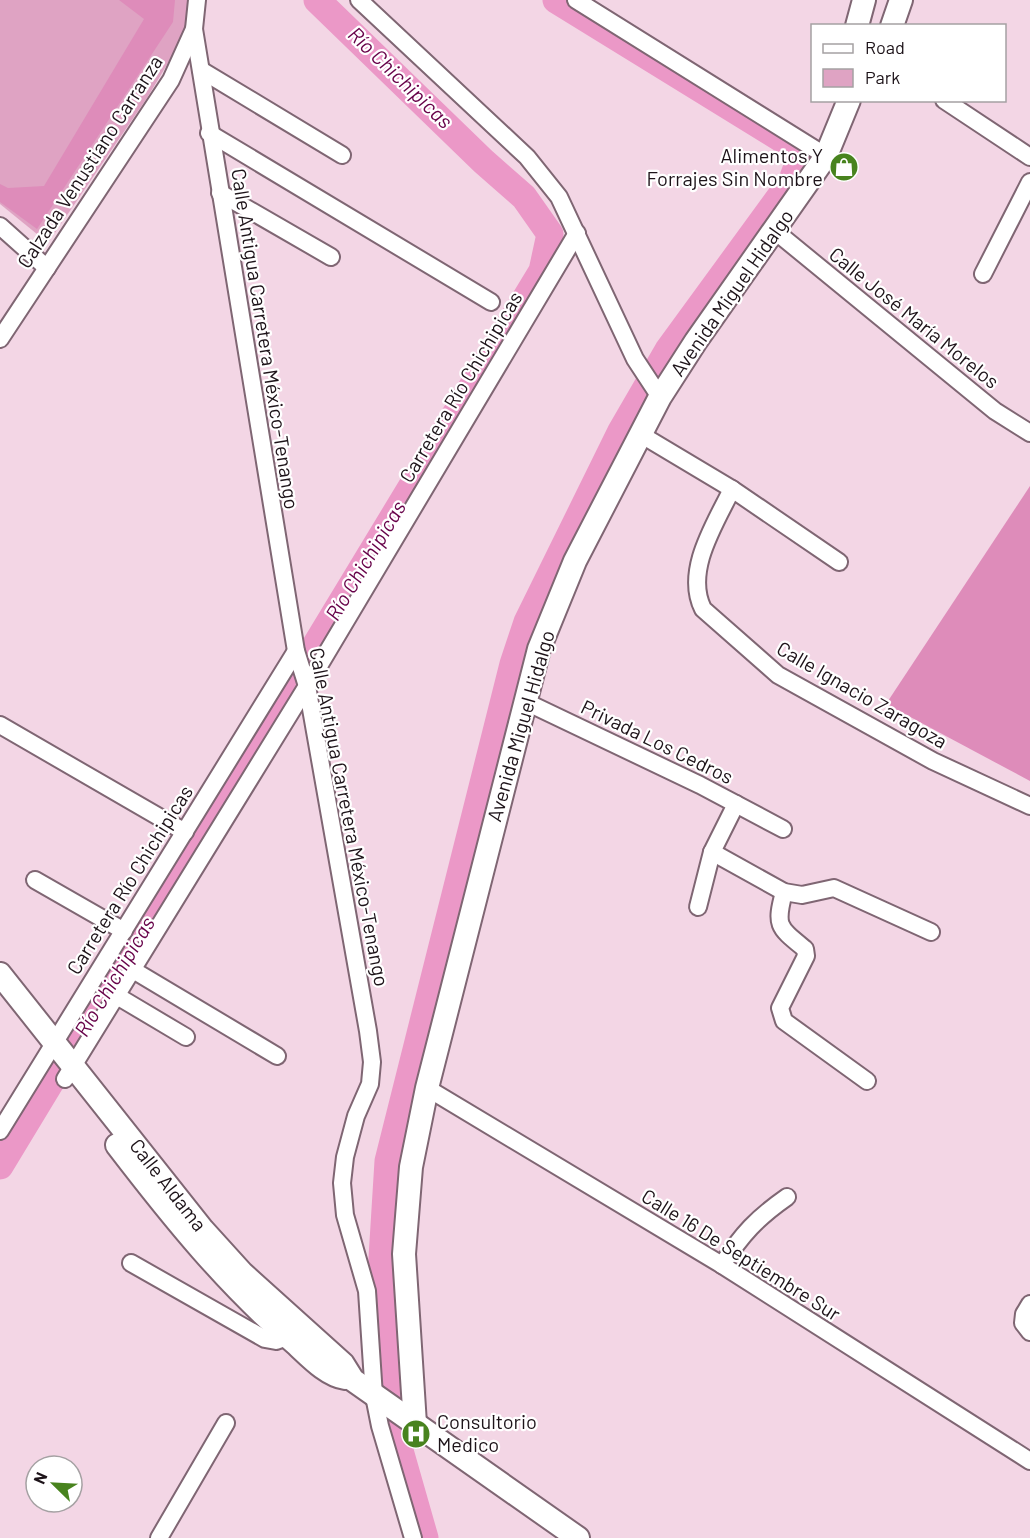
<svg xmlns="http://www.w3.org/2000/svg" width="1030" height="1538" font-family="Barlow,sans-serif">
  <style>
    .green { fill: #dfa3c3 }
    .forest { fill: #de8cba }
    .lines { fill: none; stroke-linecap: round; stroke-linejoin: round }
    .river { stroke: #eb98c7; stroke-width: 27 }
    .street-casing { stroke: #7f6673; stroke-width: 20 }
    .secondary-casing { stroke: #7f6673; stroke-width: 26 }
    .street { stroke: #fff; stroke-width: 16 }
    .secondary { stroke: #fff; stroke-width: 22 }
    .labels { text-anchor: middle; stroke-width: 4.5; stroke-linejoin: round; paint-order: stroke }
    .poi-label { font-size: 20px; fill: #1d1319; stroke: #fff; text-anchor: end }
    .street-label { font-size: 20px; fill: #1d1319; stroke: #fff }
    .water-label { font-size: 21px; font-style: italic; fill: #670249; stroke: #fff }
  </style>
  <rect width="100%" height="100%" fill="#f3d6e5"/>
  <path class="green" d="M0 0H192L189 28 147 98 48 243 0 204Z"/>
  <g class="forest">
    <path d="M119 0H175L173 22 37 229 0 202V184L8 188 44 186 144 19Z"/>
    <path d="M1030 486V781L886 704Z"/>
  </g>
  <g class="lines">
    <g class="river">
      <path d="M0 1166 542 271 550 234 524 197 483 161 317 0"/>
      <path d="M425 1538 395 1433 381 1274 388 1161 513 664 527 622 621 431 668 350 792 180 800 158 788 143 556 0"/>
    </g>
    <g class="street-casing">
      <g id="street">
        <path d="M359 0 527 157 559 197 635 359 660 397"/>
        <path d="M576 0 826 156"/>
        <path d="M194 29 296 651 307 686 368 1031 372 1062 370 1084 356 1116 345 1157 342 1183 345 1215 367 1291 374 1396 380 1426 413 1538"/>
        <path d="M201 70 342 155"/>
        <path d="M944 100 1030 157"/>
        <path d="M209 133 491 302"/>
        <path d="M220 193 331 257"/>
        <path d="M0 226 47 268"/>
        <path d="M775 231 995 411 1030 433"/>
        <path d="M983 274 1030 182"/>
        <path d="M0 339 171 80 194 29 197 0"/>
        <path d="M640 434 732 489 839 562"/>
        <path d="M732 489C715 524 684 571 703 609L778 675 933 761 1030 806"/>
        <path d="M524 701 700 785 783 829"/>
        <path d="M0 725 185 832"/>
        <path d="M712 852 784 892 802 895 834 888 931 932"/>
        <path d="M35 880 124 931"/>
        <path d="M784 892C775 926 778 927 805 949L806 956 780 1008 784 1021 867 1081"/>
        <path d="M698 907 712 852 736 804"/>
        <path d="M133 970 277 1056"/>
        <path d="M117 996 186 1037"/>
        <path d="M65 1079 307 686 577 233"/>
        <path d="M427 1088 722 1265 1030 1461"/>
        <path d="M0 1131 296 651"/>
        <path d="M131 1263 265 1339 276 1341 287 1337"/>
        <path d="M722 1265C742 1234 757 1218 787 1197"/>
        <path d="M1030 1304 1024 1314 1023 1323 1030 1332"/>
        <path d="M159 1538 226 1423"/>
      </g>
    </g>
    <g class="secondary-casing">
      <g id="secondary">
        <path d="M857 26 864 0"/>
        <path d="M892 26 901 0"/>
        <path d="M0 974 203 1230 242 1273 343 1364 353 1380 578 1538"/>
        <path d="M117 1145C173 1218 227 1285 297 1345 311 1358 327 1375 345 1378"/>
        <path d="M415 1424 404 1254 411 1167 427 1088 539 649 575 561 660 397 696 341 826 156 849 100"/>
      </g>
    </g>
    <use href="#street" class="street"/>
    <use href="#secondary" class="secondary"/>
  </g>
  <defs>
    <g id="shop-disc" transform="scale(1.5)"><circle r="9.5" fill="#48831e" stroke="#fff"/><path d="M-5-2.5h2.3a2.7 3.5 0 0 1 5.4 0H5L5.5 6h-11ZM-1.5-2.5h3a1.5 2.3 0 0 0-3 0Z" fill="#fff"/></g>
    <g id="hospital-disc" transform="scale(1.5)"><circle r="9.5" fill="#48831e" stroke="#fff"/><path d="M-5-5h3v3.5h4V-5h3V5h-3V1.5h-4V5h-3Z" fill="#fff"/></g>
  </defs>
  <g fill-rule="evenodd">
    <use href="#shop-disc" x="844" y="167"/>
    <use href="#hospital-disc" x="416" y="1434"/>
  </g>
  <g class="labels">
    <g class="poi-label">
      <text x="823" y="163">Alimentos Y<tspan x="823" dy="23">Forrajes Sin Nombre</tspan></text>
      <text x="437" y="1429" text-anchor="start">Consultorio<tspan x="437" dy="23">Medico</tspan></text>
    </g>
    <g class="street-label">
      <text transform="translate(90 162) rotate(-57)" y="7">Calzada Venustiano Carranza</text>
      <text transform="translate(732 293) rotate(-55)" y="7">Avenida Miguel Hidalgo</text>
      <text transform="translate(914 318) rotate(39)" y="7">Calle José María Morelos</text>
      <text transform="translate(265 339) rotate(81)" y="7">Calle Antigua Carretera México-Tenango</text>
      <text transform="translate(461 387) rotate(-59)" y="7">Carretera Río Chichipicas</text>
      <text transform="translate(862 695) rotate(30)" y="7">Calle Ignacio Zaragoza</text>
      <text transform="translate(521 726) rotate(-74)" y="7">Avenida Miguel Hidalgo</text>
      <text transform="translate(657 742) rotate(26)" y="7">Privada Los Cedros</text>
      <text transform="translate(349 817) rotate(79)" y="7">Calle Antigua Carretera México-Tenango</text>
      <text transform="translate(130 880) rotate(-58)" y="7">Carretera Río Chichipicas</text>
      <text transform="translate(168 1185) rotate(52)" y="7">Calle Aldama</text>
      <text transform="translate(741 1255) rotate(32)" y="7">Calle 16 De Septiembre Sur</text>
    </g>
    <g class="water-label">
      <text transform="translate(400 78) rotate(44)" y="7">Río Chichipicas</text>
      <text transform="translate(366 561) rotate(-59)" y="7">Río Chichipicas</text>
      <text transform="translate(115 977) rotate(-59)" y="7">Río Chichipicas</text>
    </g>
  </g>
  <rect x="811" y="24" width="195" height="78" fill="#ffffff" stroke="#a5a1a3" stroke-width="1.5"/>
  <rect x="823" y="44" width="30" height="9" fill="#ffffff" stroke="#a5a1a3" stroke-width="1.5"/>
  <text x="865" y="54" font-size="18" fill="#1d1319">Road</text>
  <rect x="823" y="69" width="30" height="18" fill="#dfa3c3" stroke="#a5a1a3" stroke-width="1.5"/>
  <text x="865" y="84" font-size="18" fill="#1d1319">Park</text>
  <g transform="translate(54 1484) rotate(294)"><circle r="28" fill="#ffffff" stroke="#a5a1a3" stroke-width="1.5"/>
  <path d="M0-4.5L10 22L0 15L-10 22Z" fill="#48831e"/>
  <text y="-9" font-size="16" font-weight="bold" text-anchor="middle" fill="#1d1319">N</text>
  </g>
</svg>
